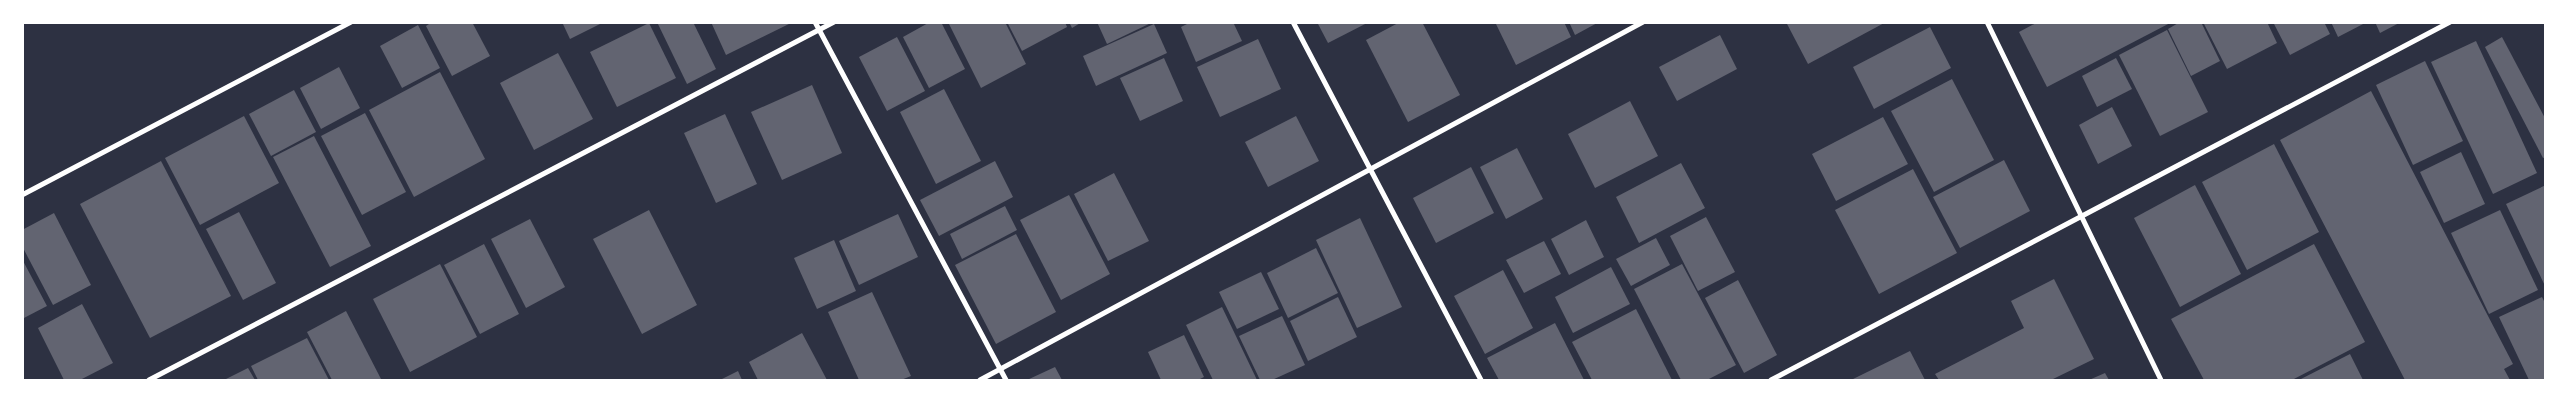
<svg xmlns="http://www.w3.org/2000/svg" width="2568" height="403" font-family="'Space Grotesk',sans-serif">
  <style>
    .building { fill: #626471 }
    .lines { fill: none; stroke-linecap: round; stroke-linejoin: round }
    .minor { stroke: #fff; stroke-width: 5 }
  </style>
  <rect width="100%" height="100%" fill="#2d3142"/>
  <g class="building">
    <path d="M432 22H472L490 56 452 76 426 26Z"/>
    <path d="M562 22H604L570 39Z"/>
    <path d="M657 22H693L716 69 687 84Z"/>
    <path d="M711 22H793L726 55Z"/>
    <path d="M930 22H941L965 69 929 88 903 37Z"/>
    <path d="M948 22H1005L1026 64 981 88Z"/>
    <path d="M1007 22H1065L1067 27 1022 51Z"/>
    <path d="M1069 22H1082L1072 28Z"/>
    <path d="M1097 22H1153L1107 44Z"/>
    <path d="M1191 22H1233L1242 41 1196 62 1181 27Z"/>
    <path d="M1317 22H1369L1328 43Z"/>
    <path d="M1400 22H1422L1460 95 1408 122 1366 40Z"/>
    <path d="M1495 22H1564L1571 37 1516 65Z"/>
    <path d="M1569 22H1599L1575 35Z"/>
    <path d="M1786 22H1886L1808 64Z"/>
    <path d="M2038 22H2172L2047 87 2019 32Z"/>
    <path d="M2180 22H2201L2220 61 2191 76 2168 29Z"/>
    <path d="M2203 22H2267L2277 43 2227 69Z"/>
    <path d="M2273 22H2324L2330 34 2290 55Z"/>
    <path d="M2331 22H2367L2338 37Z"/>
    <path d="M2375 22H2401L2380 33Z"/>
    <path d="M649 23 676 78 617 107 590 52Z"/>
    <path d="M1154 24 1167 53 1096 86 1083 56Z"/>
    <path d="M418 25 440 68 402 88 380 46Z"/>
    <path d="M1930 27 1951 68 1874 109 1853 67Z"/>
    <path d="M2167 30 2208 112 2160 136 2119 55Z"/>
    <path d="M1720 35 1737 69 1677 101 1659 67Z"/>
    <path d="M897 37 925 91 887 111 859 57Z"/>
    <path d="M2502 37 2546 120V157L2543 158 2485 47Z"/>
    <path d="M1258 39 1281 89 1220 117 1197 67Z"/>
    <path d="M2476 41 2537 173 2493 194 2431 62Z"/>
    <path d="M558 53 593 119 534 150 500 83Z"/>
    <path d="M1164 58 1183 101 1140 121 1120 78Z"/>
    <path d="M2116 58 2132 89 2097 107 2082 76Z"/>
    <path d="M2425 61 2463 141 2413 165 2376 85Z"/>
    <path d="M339 67 360 108 321 129 300 88Z"/>
    <path d="M440 72 485 159 414 197 369 110Z"/>
    <path d="M1952 79 1994 160 1934 192 1891 111Z"/>
    <path d="M812 85 842 153 782 180 751 112Z"/>
    <path d="M944 89 981 161 936 184 900 112Z"/>
    <path d="M294 90 316 132 271 156 249 114Z"/>
    <path d="M2371 91 2513 364 2504 369 2510 380H2405L2280 140Z"/>
    <path d="M1630 101 1658 156 1595 188 1568 134Z"/>
    <path d="M2112 107 2132 146 2098 164 2079 125Z"/>
    <path d="M365 113 406 192 362 215 321 136Z"/>
    <path d="M725 114 757 184 716 203 684 133Z"/>
    <path d="M244 116 279 183 200 225 165 158Z"/>
    <path d="M1296 116 1319 161 1268 187 1245 142Z"/>
    <path d="M1883 117 1908 164 1836 201 1812 154Z"/>
    <path d="M314 136 371 246 330 267 273 157Z"/>
    <path d="M2274 144 2319 232 2247 270 2202 182Z"/>
    <path d="M1517 148 1543 199 1506 219 1480 167Z"/>
    <path d="M2461 152 2485 204 2444 223 2420 172Z"/>
    <path d="M2004 160 2030 211 1960 248 1933 197Z"/>
    <path d="M161 161 231 296 150 338 80 204Z"/>
    <path d="M995 161 1013 197 939 236 920 200Z"/>
    <path d="M1681 163 1705 208 1639 243 1616 197Z"/>
    <path d="M1471 167 1494 213 1436 243 1413 198Z"/>
    <path d="M1913 169 1957 253 1879 294 1835 210Z"/>
    <path d="M1114 173 1149 241 1108 261 1074 194Z"/>
    <path d="M2195 185 2241 274 2180 307 2134 218Z"/>
    <path d="M2546 185V288L2506 204Z"/>
    <path d="M1069 195 1110 274 1061 300 1020 220Z"/>
    <path d="M1005 206 1017 230 962 259 950 234Z"/>
    <path d="M649 210 697 305 642 334 593 239Z"/>
    <path d="M2500 210 2538 290 2489 314 2451 233Z"/>
    <path d="M239 212 276 283 243 300 206 229Z"/>
    <path d="M54 213 91 285 53 305 22 246V230Z"/>
    <path d="M898 214 918 257 859 285 839 241Z"/>
    <path d="M1706 217 1735 272 1698 291 1670 236Z"/>
    <path d="M1360 218 1402 307 1357 328 1316 240Z"/>
    <path d="M530 219 565 287 526 308 491 239Z"/>
    <path d="M1586 220 1604 257 1569 275 1551 239Z"/>
    <path d="M1016 234 1056 312 996 344 955 265Z"/>
    <path d="M1656 238 1670 265 1631 286 1616 259Z"/>
    <path d="M834 240 856 291 817 309 794 258Z"/>
    <path d="M1544 241 1561 274 1524 293 1506 260Z"/>
    <path d="M484 244 519 314 480 334 444 265Z"/>
    <path d="M2314 244 2365 342 2292 380H2204L2171 319Z"/>
    <path d="M1316 248 1338 293 1288 318 1267 273Z"/>
    <path d="M22 259 47 306 22 319Z"/>
    <path d="M440 264 477 337 410 372 373 299Z"/>
    <path d="M1682 264 1736 365 1707 380H1681L1634 289Z"/>
    <path d="M1611 267 1630 304 1573 333 1555 297Z"/>
    <path d="M1503 270 1533 328 1485 354 1454 296Z"/>
    <path d="M1261 272 1279 309 1237 329 1219 292Z"/>
    <path d="M2054 279 2094 359 2051 380H1939L1935 374 2024 328 2011 301Z"/>
    <path d="M1738 280 1777 355 1744 373 1705 298Z"/>
    <path d="M872 292 911 376 901 380H859L828 312Z"/>
    <path d="M1338 297 1357 337 1308 361 1290 321Z"/>
    <path d="M2542 297 2546 305V380H2529L2499 317Z"/>
    <path d="M82 304 113 363 80 380H64L38 328Z"/>
    <path d="M1222 307 1257 380H1213L1186 325Z"/>
    <path d="M1636 309 1672 380H1592L1572 342Z"/>
    <path d="M346 311 381 379 378 380H332L307 332Z"/>
    <path d="M1282 316 1305 365 1272 380H1260L1239 336Z"/>
    <path d="M1555 323 1584 380H1499L1487 358Z"/>
    <path d="M802 333 827 380H758L749 362Z"/>
    <path d="M1184 335 1204 377 1198 380H1161L1148 352Z"/>
    <path d="M307 338 329 380H258L251 366Z"/>
    <path d="M1910 351 1925 380H1851Z"/>
    <path d="M2350 354 2363 380H2299Z"/>
    <path d="M1055 367 1062 380H1027Z"/>
    <path d="M248 368 255 380H224Z"/>
    <path d="M738 371 742 380H720Z"/>
    <path d="M2105 373 2109 380H2089Z"/>
  </g>
  <g class="lines">
    <g class="minor">
      <path d="M815 22 1006 380"/>
      <path d="M1293 22 1481 380"/>
      <path d="M1987 22 2161 380"/>
      <path d="M22 195 351 22"/>
      <path d="M149 380 834 22"/>
      <path d="M980 380 1643 22"/>
      <path d="M1771 380 2450 22"/>
    </g>
  </g>
  <rect width="2568" height="403" fill="none" stroke="#ffffff" stroke-width="48"/>
</svg>
